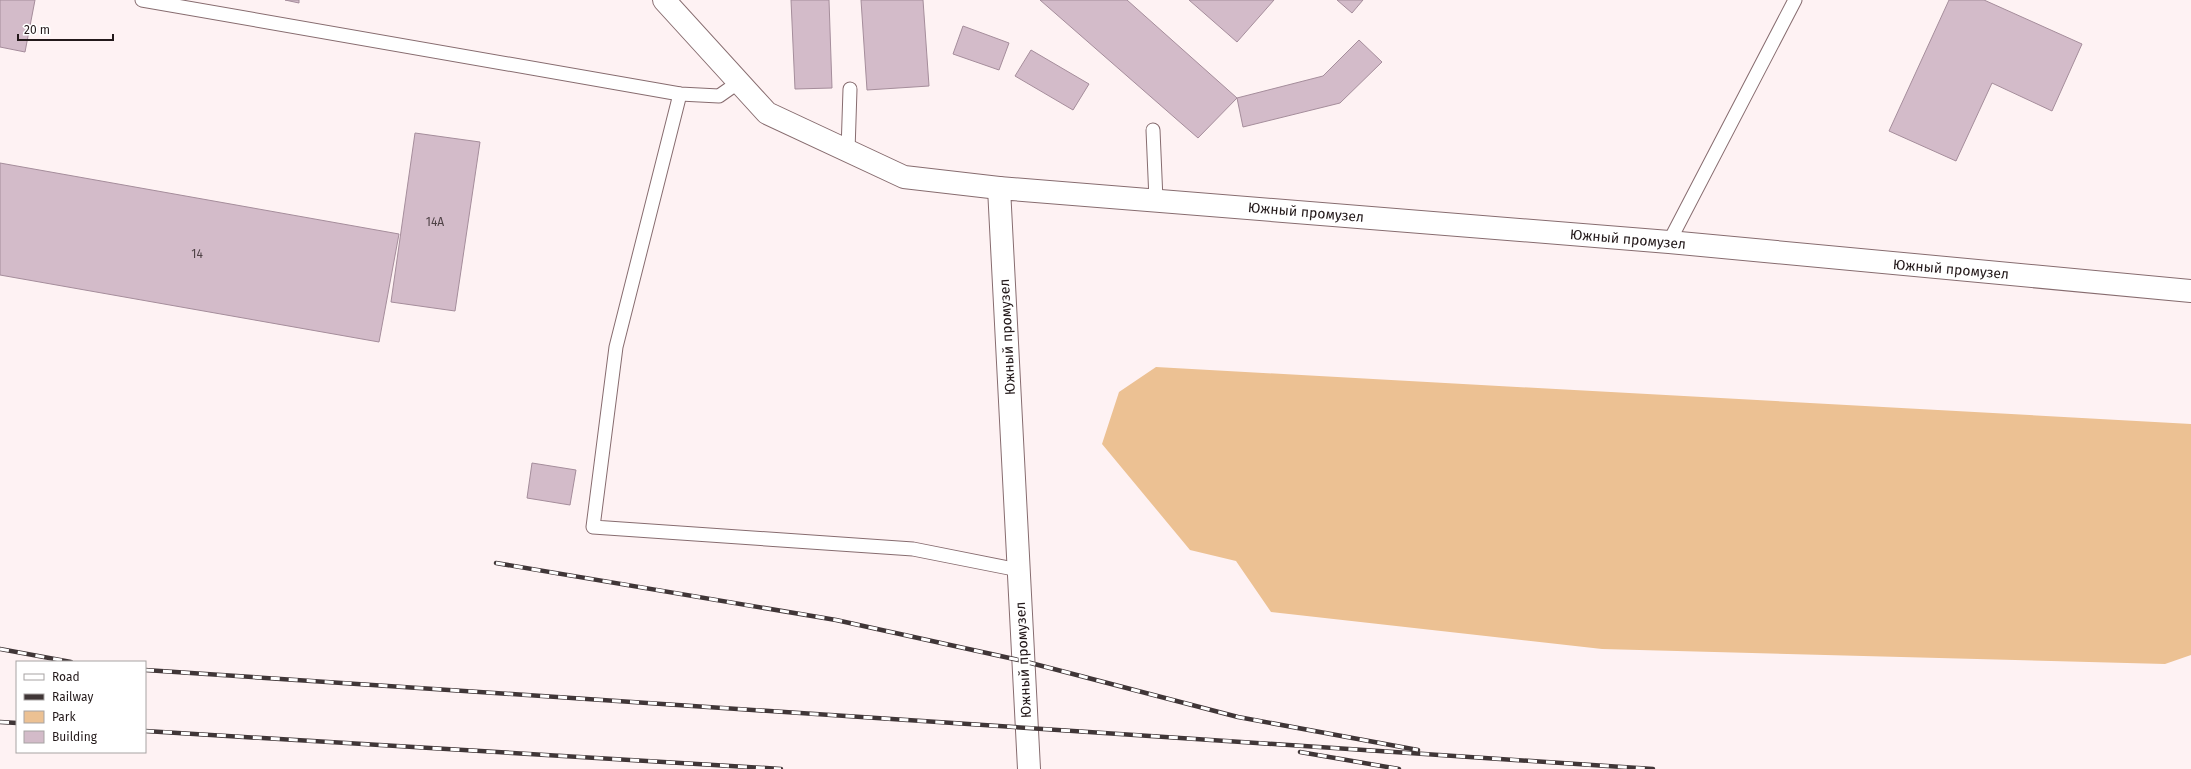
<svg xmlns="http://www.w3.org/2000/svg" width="2191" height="769" font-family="'Fira Sans',sans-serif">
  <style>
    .green { fill: #ecc193 }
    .building { fill: #d3bbc9; stroke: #a58d9b }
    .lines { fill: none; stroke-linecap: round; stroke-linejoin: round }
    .service-casing { stroke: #876c6f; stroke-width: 15 }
    .minor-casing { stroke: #876c6f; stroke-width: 24 }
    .service { stroke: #fff; stroke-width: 13 }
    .minor { stroke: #fff; stroke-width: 22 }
    .rail-casing { stroke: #403637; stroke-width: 4.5 }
    .rail { stroke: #fff; stroke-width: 3; stroke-dasharray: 9; stroke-linecap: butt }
    .labels { text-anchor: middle; stroke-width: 4; stroke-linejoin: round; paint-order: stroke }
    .number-label { font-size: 12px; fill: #4f4246 }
    .street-label { font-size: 14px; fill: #23191a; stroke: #fff }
  </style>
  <rect width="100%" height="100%" fill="#fef2f3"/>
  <path class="green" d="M1156 367 2191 424V655L2165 664 1602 649 1271 612 1236 561 1190 550 1102 444 1119 392Z"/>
  <g class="building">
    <path d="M0 0H35L25 52 0 47Z"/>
    <path d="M285 0H299V3Z"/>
    <path d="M791 0H829L832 88 795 89Z"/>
    <path d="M861 0H923L929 86 867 90Z"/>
    <path d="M1040 0H1127L1237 98 1198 138Z"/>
    <path d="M1189 0H1274L1237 42Z"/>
    <path d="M1337 0H1363L1352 13Z"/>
    <path d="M1949 0H1984L2082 44 2052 111 1992 83 1956 161 1889 131Z"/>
    <path d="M963 26 1009 43 999 70 953 54Z"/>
    <path d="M1359 40 1382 62 1340 103 1243 127 1237 98 1323 76Z"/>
    <path d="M1031 50 1089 84 1073 110 1015 76Z"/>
    <path d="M415 133 480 142 455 311 391 302Z"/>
    <path d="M0 163 399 234 379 342 0 275Z"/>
    <path d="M532 463 576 470 570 505 527 498Z"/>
  </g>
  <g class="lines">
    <g class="service-casing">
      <g id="service">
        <path d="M142 0 680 94 719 96 739 82"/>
        <path d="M680 94 616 347 593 527 913 549 1019 570"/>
        <path d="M1153 130 1156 200"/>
        <path d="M848 151 850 89"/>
        <path d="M1669 242 1795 0"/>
      </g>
    </g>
    <g class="minor-casing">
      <g id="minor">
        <path d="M664 0 767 113 904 177 999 188"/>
        <path d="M1029 769 999 188 1669 242 2191 291"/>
      </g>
    </g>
    <use href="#service" class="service"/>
    <use href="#minor" class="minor"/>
    <g class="rail-casing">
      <g id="rail">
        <path d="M496 563 836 620 1023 661 1238 717 1418 750"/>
        <path d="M0 649 71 662"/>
        <path d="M145 670 1653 769"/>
        <path d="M0 722 17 723"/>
        <path d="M145 731 781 769"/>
        <path d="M1300 752 1399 769"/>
      </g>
    </g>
    <use href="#rail" class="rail"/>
  </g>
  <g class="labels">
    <g class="number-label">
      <text x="435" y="226">14А</text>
      <text x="197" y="258">14</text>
    </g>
    <g class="street-label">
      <text transform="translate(1306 212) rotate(5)" y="5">Южный промузел</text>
      <text transform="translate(1628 239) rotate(5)" y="5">Южный промузел</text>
      <text transform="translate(1951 269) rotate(5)" y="5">Южный промузел</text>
      <text transform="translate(1007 337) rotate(-93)" y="5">Южный промузел</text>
      <text transform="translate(1023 660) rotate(-93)" y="5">Южный промузел</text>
    </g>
  </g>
  <rect x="16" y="661" width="130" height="92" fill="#ffffff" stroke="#a7a3a3"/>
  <rect x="24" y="674" width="20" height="6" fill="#ffffff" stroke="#a7a3a3"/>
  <text x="52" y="681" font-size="12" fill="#23191a">Road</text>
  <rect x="24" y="694" width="20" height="6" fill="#403637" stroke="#a7a3a3"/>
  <text x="52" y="701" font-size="12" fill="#23191a">Railway</text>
  <rect x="24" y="711" width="20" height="12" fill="#ecc193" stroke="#a7a3a3"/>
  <text x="52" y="721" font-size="12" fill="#23191a">Park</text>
  <rect x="24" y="731" width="20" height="12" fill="#d3bbc9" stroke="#a7a3a3"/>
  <text x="52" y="741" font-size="12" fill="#23191a">Building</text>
  <path d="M18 34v6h95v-6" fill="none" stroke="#23191a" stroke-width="2"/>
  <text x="24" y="34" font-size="12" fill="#23191a" stroke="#ffffff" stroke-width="3" paint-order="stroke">20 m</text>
</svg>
